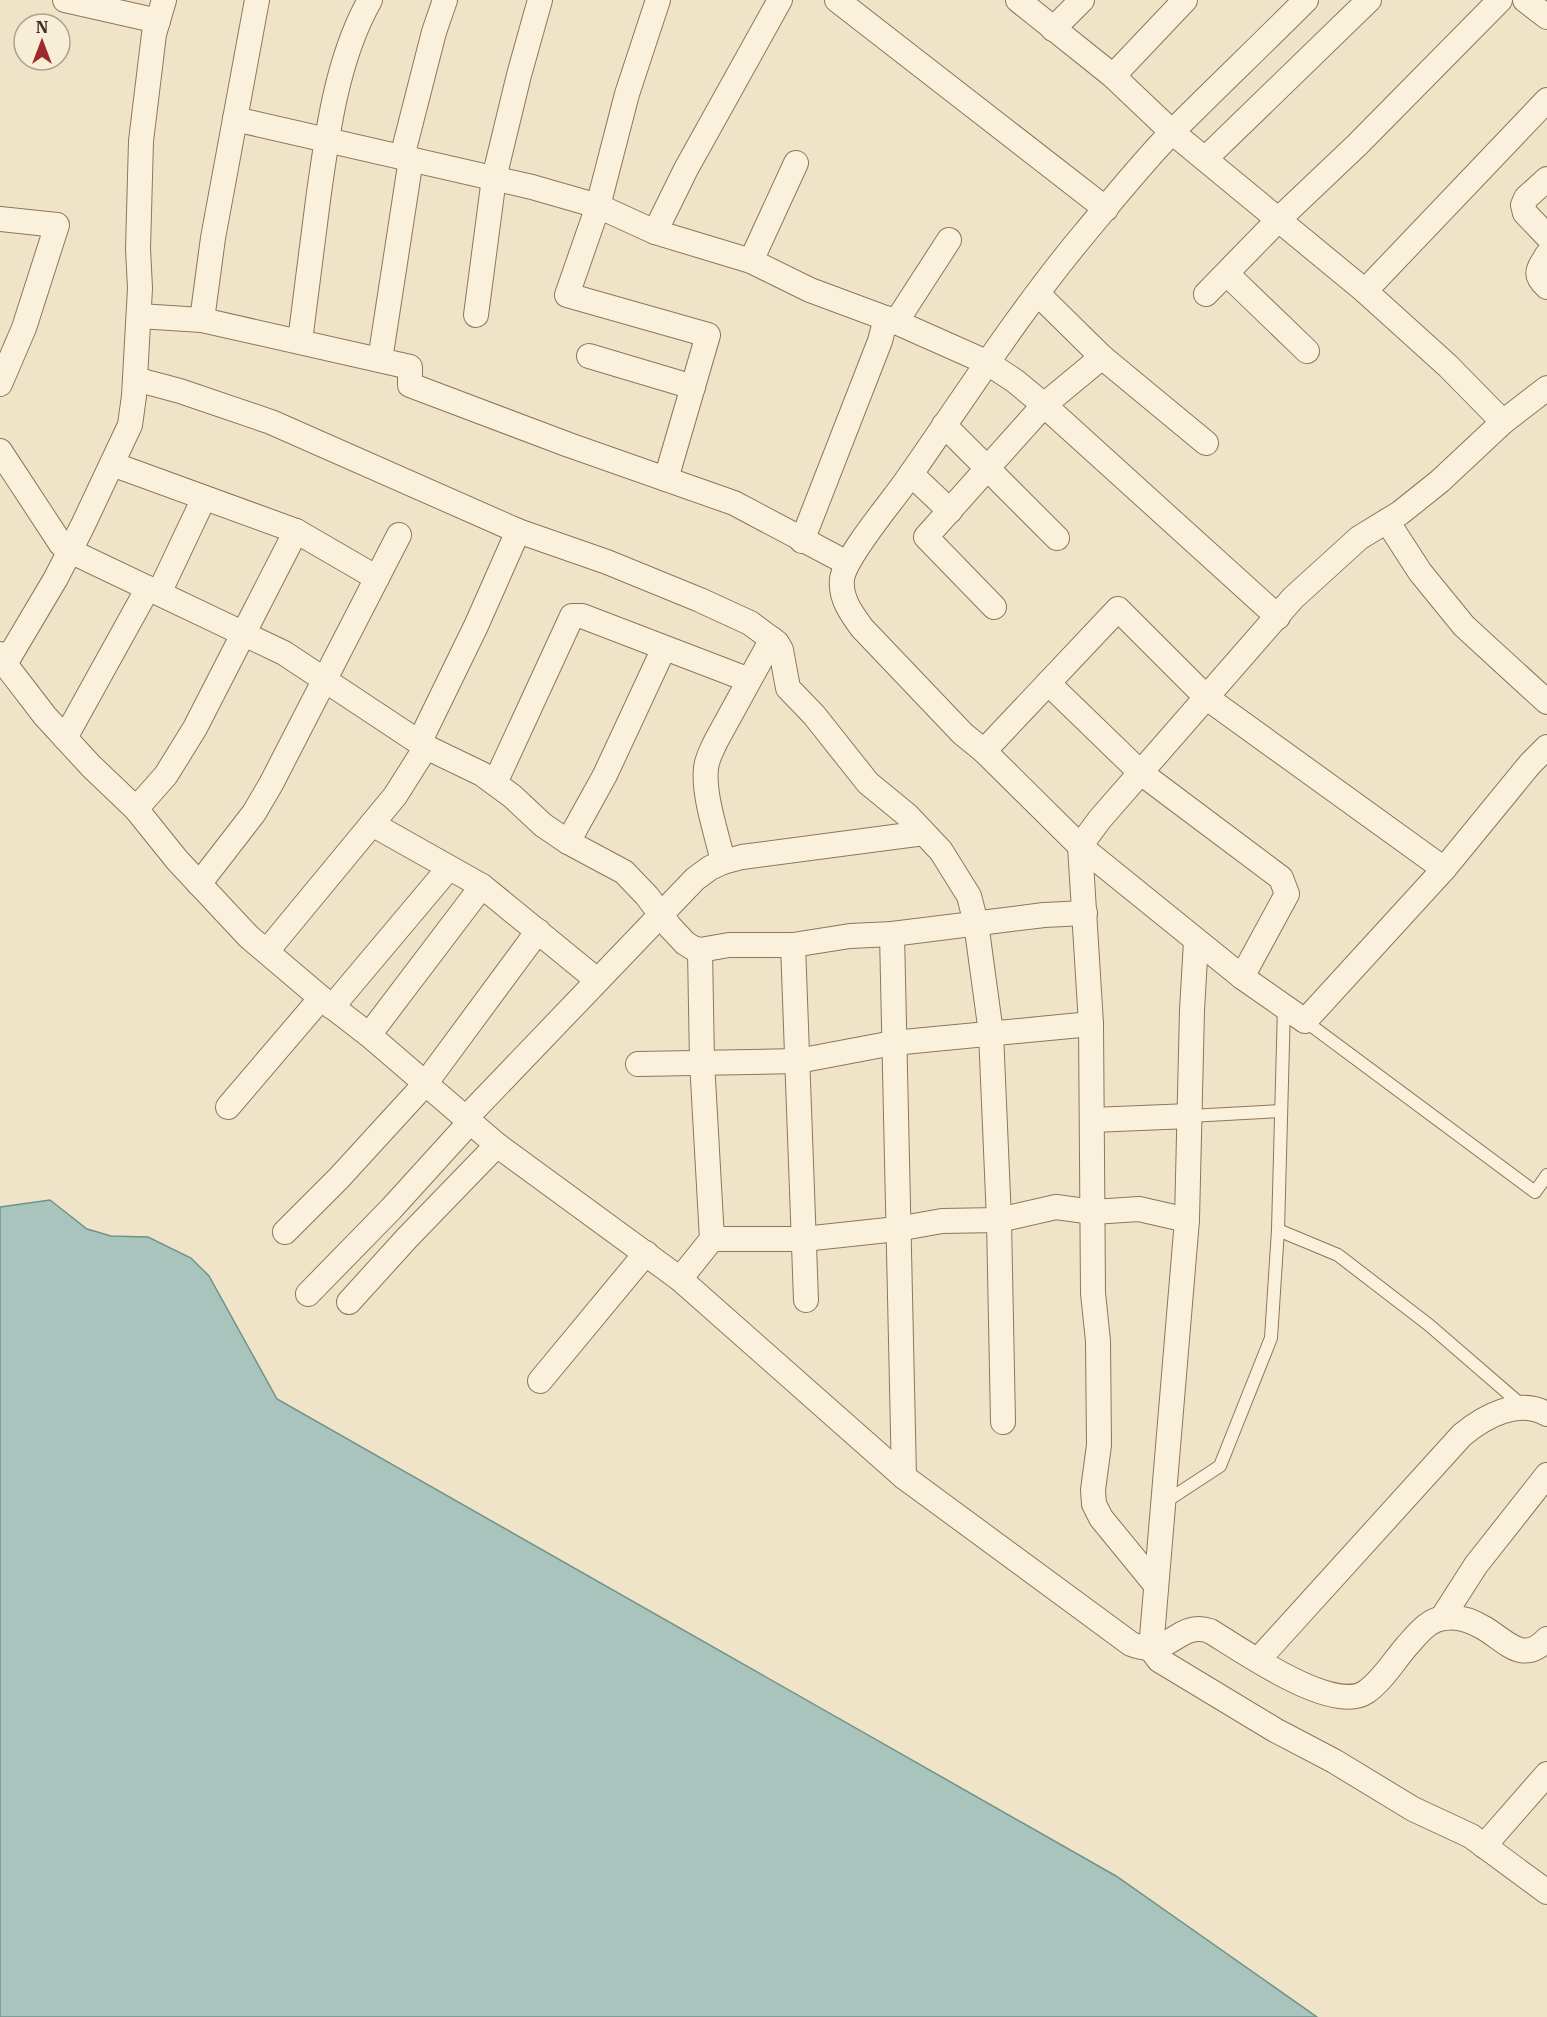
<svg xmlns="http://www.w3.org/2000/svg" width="1547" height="2017" font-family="'IBM Plex Serif',serif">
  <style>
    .water { fill: #a9c4bc; stroke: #6f938a; stroke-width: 1.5 }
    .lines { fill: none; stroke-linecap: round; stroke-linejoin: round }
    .lane-casing { stroke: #8d765c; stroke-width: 14 }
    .street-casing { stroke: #8d765c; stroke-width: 26 }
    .lane { stroke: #faf1dc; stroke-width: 12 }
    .street { stroke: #faf1dc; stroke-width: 24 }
  </style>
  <rect width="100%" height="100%" fill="#f0e4c8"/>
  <path class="water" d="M50 1200 87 1229 111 1236 148 1237 191 1258 209 1276 277 1399 1116 1876 1317 2017H0V1207Z"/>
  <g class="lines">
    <g class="lane-casing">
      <g id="lane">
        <path d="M1305 1021 1535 1192 1547 1175"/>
        <path d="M1190 1116 1281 1111"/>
        <path d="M1278 1230 1338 1255 1429 1325 1525 1408"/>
        <path d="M1162 1504 1220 1466 1271 1338 1278 1230 1284 1007"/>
      </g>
    </g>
    <g class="street-casing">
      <g id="street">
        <path d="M65 0 158 21"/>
        <path d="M257 0 213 238 202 320 410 367V385L569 445 734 503 847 563"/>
        <path d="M658 0 627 94 598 206 567 295 708 335 666 479"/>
        <path d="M837 0 1106 209"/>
        <path d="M1018 0 1113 76 1172 132 1365 291 1448 366 1503 422"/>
        <path d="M1306 0C1262 44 1217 87 1173 131 1142 163 1113 199 1084 234 1018 313 963 400 904 484 889 505 845 557 842 579 840 598 851 613 862 628L963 734 984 751 1080 846 1242 977 1305 1021 1444 869 1530 764 1547 747"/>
        <path d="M1525 0 1547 17"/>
        <path d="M1053 29 1082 0"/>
        <path d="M1113 76 1185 0"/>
        <path d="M235 119 532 187 598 206 655 232 751 261 810 290 896 322 986 362 1015 381 1044 405 1278 617"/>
        <path d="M402 157 434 32 445 0"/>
        <path d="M1205 159 1369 0"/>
        <path d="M1547 179 1526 198 1523 205 1525 213 1547 236"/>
        <path d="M0 219 57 225 24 328 0 384"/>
        <path d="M655 232 686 169 780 0"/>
        <path d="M1547 255C1538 270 1533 274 1547 287"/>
        <path d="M751 261 796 163"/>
        <path d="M1227 274 1307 351"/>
        <path d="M1365 291 1547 100"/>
        <path d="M1038 294 1102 357 1206 443"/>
        <path d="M1206 294 1279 219 1357 145 1500 0"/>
        <path d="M476 315 494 178 519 75 540 0"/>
        <path d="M139 316 202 320"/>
        <path d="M896 322 949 240"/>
        <path d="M300 341C306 294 312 247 318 200 327 134 337 58 370 0"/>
        <path d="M589 356 693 387"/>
        <path d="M380 360 411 159"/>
        <path d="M135 379 180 391 271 422 518 531 607 562 700 600 750 623 777 643 781 650 788 688 814 715 868 783 907 815 941 851 969 896 976 923 991 1033 999 1220 1003 1422"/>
        <path d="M944 425 1057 538"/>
        <path d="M0 451 61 544 70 551 284 653 426 747 482 774 512 796 543 825 568 842 624 872 647 896 670 927 685 943 693 948 700 950 729 945H793L850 936 892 934 1044 915 1085 913"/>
        <path d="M112 464 296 531 377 578"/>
        <path d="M911 474 950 511"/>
        <path d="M1387 521 1420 572 1464 626 1547 702"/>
        <path d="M802 541 880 341 886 318"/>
        <path d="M159 593 204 498"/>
        <path d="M994 607 926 537 1044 405 1102 357"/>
        <path d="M0 654 5 664 45 716 91 766 136 809 177 860 249 937 321 998 369 1035 497 1145 680 1279 904 1477 1131 1644C1170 1660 1177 1620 1210 1631 1240 1649 1333 1715 1366 1692 1382 1681 1394 1661 1406 1647 1417 1635 1428 1619 1445 1618 1459 1616 1472 1621 1484 1628 1506 1641 1523 1665 1547 1639"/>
        <path d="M5 664 56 578 83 525 130 425 134 396 140 288 138 249 141 141 154 34 164 0"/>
        <path d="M1048 683 1141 773 1281 878 1287 894 1242 977"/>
        <path d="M65 738 148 588"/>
        <path d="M420 741 476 626 518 531"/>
        <path d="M984 751 1118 609 1207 698 1444 869"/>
        <path d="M495 783 572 616H582L749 680"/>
        <path d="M136 809 166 775 195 728 296 531"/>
        <path d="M372 824 482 886 597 980"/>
        <path d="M568 842 605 775 664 648"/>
        <path d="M723 862C717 834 703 796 706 768 707 758 712 750 716 741L772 639"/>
        <path d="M199 884 254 813 271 784 399 535"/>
        <path d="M892 934 904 1477"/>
        <path d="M1196 941 1192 1010 1187 1220 1151 1649 1159 1660 1275 1730 1334 1761 1413 1809 1471 1836 1547 1892"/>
        <path d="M793 945 806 1300"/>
        <path d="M267 951 395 796 426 747"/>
        <path d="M332 1007 448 869"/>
        <path d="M369 1035 482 886"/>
        <path d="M638 1064 798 1061 893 1043 1091 1024"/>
        <path d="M228 1107 321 998"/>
        <path d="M466 1118 695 879 710 868 723 862 742 857 924 833"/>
        <path d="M1092 1120 1190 1116"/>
        <path d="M285 1232 339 1178 425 1084 538 931"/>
        <path d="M712 1239H804L897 1229 942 1221 999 1220 1056 1207 1093 1212 1139 1209 1187 1220"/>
        <path d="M680 1279 712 1239 702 1062 700 950"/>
        <path d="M308 1294 391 1209 470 1122"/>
        <path d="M349 1302 407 1238 497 1145"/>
        <path d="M540 1381 646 1253"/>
        <path d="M1155 1584 1101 1518 1094 1504 1093 1490 1099 1445 1098 1341 1093 1293 1091 1024 1080 846 1100 819 1293 598 1359 538 1400 513 1440 481 1503 422 1547 388"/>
        <path d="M1442 1618 1476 1565 1547 1475"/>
        <path d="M1258 1660 1462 1435C1485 1416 1518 1398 1547 1414"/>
        <path d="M1484 1846 1547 1774"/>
      </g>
    </g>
    <use href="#lane" class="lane"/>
    <use href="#street" class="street"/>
  </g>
  <g transform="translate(42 42)"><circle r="28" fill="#f7eed8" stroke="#ada18e" stroke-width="1.5"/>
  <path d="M0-4.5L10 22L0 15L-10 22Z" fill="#9e2a2b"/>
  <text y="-9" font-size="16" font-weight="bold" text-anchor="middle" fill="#3d2e20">N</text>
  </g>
</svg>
